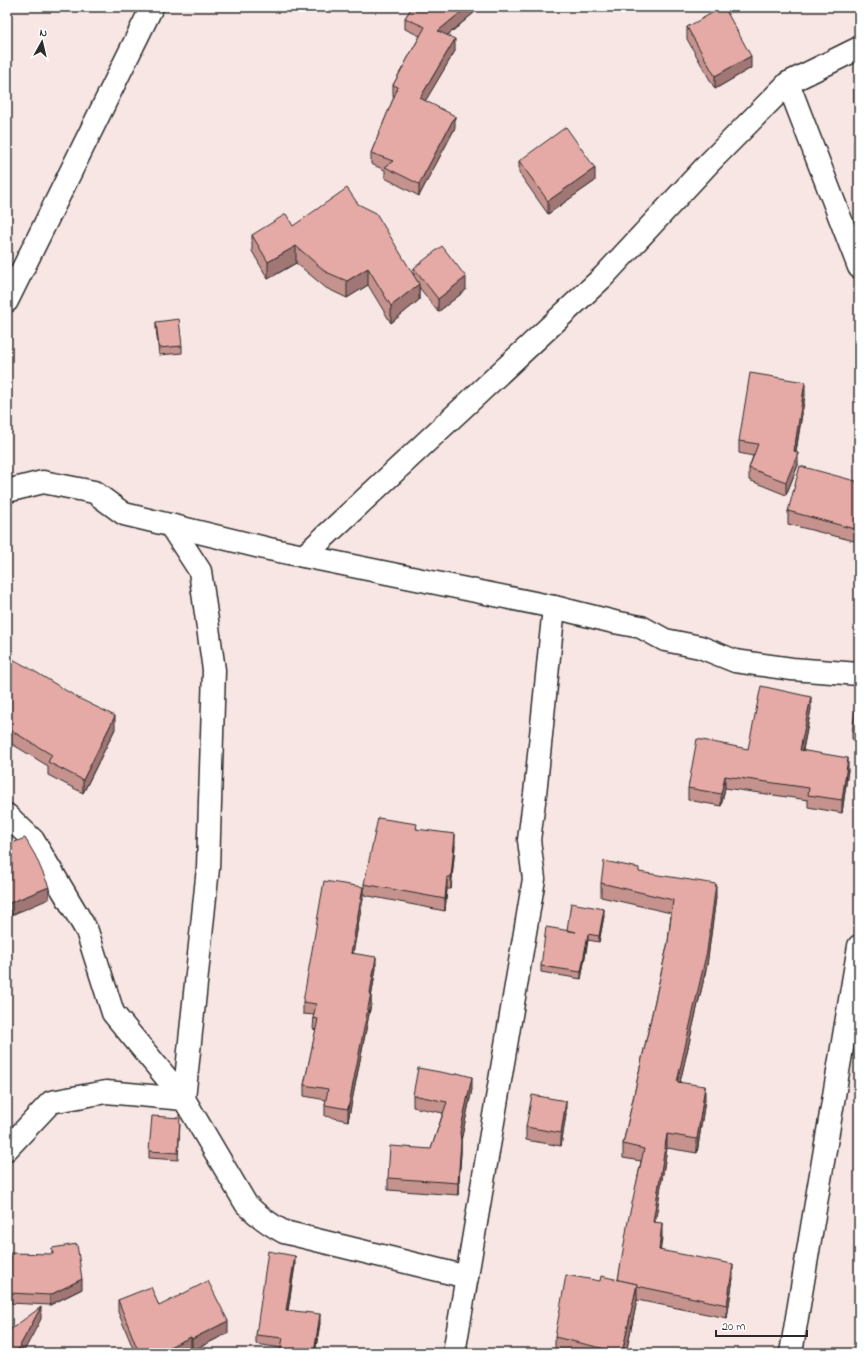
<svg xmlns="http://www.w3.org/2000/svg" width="866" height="1360" font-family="'Indie Flower',sans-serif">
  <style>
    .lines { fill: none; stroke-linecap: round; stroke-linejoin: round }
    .minor-casing { stroke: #2b2b2b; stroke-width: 25 }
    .minor { stroke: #fff; stroke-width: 22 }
    .wall { fill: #c5928e; stroke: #2b2b2b }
    .shaded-wall { fill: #a07774; stroke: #2b2b2b }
    .building { fill: #e5aaa5; stroke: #2b2b2b }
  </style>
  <rect width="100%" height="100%" fill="#f7e6e4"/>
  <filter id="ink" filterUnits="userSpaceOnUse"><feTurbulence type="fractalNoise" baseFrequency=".025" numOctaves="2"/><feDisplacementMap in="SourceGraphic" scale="8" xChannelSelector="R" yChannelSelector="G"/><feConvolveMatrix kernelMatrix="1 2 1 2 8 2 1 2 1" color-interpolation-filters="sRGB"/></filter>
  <g filter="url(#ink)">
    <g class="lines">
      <g class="minor-casing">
        <g id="minor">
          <path d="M788 83 859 267"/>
          <path d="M7 301 152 7"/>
          <path d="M7 491 43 482 94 492 124 514 269 549 554 607 614 622 641 627 665 640 700 647 735 661 792 669 859 674"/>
          <path d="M304 556 603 277 709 163 788 83 859 48"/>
          <path d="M7 815 33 840 87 931 113 1013 184 1099 246 1204C258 1216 269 1224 284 1232L467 1277"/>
          <path d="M7 1149 51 1102 106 1092 184 1099 208 868 214 670 200 571 170 525"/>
          <path d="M454 1353 534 879 529 840 535 794 554 607"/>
          <path d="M791 1353 859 946"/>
        </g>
      </g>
      <use href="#minor" class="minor"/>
    </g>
    <g class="wall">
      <path d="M412 7H476V11L447 36 455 51 425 101 455 128 419 196 385 178V170L371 164V153L394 97 393 96V85L420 36 405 29V18Z"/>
      <path d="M687 27 751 68 715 89 687 39Z"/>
      <path d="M859 65V103L854 102V90Z"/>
      <path d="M859 118V157L854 156V144Z"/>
      <path d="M519 161 595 181 548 214 519 173Z"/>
      <path d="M358 204 414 275V268L466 290 438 312 419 287V300L391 323 368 285 347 298 326 288 296 263 268 279 252 251V235L293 226Z"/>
      <path d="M156 322 182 346V353L159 355 156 328Z"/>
      <path d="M805 395 796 452 798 465 786 495 749 480V468L753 456 739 453V441Z"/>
      <path d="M859 482 858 542 788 524V511Z"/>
      <path d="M7 656 115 729 83 793 48 775V766L7 741Z"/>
      <path d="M859 703V740L852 739V732Z"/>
      <path d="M811 709 803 750 848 770 842 813 808 807V800L725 788 721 806 688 800V788L748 749Z"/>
      <path d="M417 829 455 846 451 889H447L445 911 364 895V884Z"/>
      <path d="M639 872 716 897 707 965 680 1082 705 1100 697 1153 667 1148 655 1222 662 1237 660 1250 733 1278 727 1318 637 1300 626 1353H557L555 1352V1337L618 1280 641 1161 623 1158V1144L668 942 671 913 601 897V883Z"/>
      <path d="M363 898 353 953 376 968 371 998V1004L348 1121 325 1116V1105L326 1100 304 1096V1085L316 1030 313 1029 314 1015 303 1014V1002Z"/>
      <path d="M604 916 599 942 588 940 581 979 541 972V966L567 930Z"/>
      <path d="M472 1089 461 1141V1153L458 1195 388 1190V1178L431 1149 443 1113 413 1107V1095Z"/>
      <path d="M566 1114 561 1146 526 1140V1127Z"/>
      <path d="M180 1124 178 1160 149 1158V1151Z"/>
      <path d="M52 1248 82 1289 50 1305 9 1303V1293L52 1254Z"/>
      <path d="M295 1265 288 1311 320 1323 315 1353H280L281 1348 256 1344V1335Z"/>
      <path d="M118 1300 159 1306 228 1333 192 1351 191 1348 181 1353H135L118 1312Z"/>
    </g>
    <g class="shaded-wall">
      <path d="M467 7H476V11L438 43V31Z"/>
      <path d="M455 39V51L420 110V98Z"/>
      <path d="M751 56V68L715 89V76Z"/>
      <path d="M455 116V128L419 196V184Z"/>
      <path d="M595 168V181L548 214V201Z"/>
      <path d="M296 246V263L268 279V262Z"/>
      <path d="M368 268V285L347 298V281Z"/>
      <path d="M466 277V290L438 312V299Z"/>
      <path d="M419 284V300L391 323V306Z"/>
      <path d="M805 382V395L794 462 798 453V465L786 495V482L794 451Z"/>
      <path d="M859 526V539L858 542V530Z"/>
      <path d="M811 697V709L800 763V750Z"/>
      <path d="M115 716V729L83 793V780Z"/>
      <path d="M848 758V770L842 813V800Z"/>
      <path d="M725 776V788L721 806V794Z"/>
      <path d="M455 834V846L451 889V877Z"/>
      <path d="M447 877V889L445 911V899Z"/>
      <path d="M716 884V897L707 965 677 1095V1082Z"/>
      <path d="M49 887V899L7 917V904Z"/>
      <path d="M363 887V898L351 964V953Z"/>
      <path d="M604 909V916L599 942V936Z"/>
      <path d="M588 934V940L581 979V972Z"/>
      <path d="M376 957V968L371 998V1004L348 1121V1109L370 993Z"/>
      <path d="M472 1077V1089L460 1145V1132Z"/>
      <path d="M705 1086V1100L697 1153V1139Z"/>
      <path d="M566 1101V1114L561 1146V1133Z"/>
      <path d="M667 1134V1148L653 1236V1222Z"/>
      <path d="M461 1141V1153L458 1195V1183Z"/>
      <path d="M662 1223V1237L659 1264V1250Z"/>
      <path d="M295 1256V1265L286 1320V1310Z"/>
      <path d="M733 1264V1278L727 1318V1305Z"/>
      <path d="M82 1279V1289L50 1305V1295Z"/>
      <path d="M637 1284V1300L626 1353H622Z"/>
      <path d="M41 1307V1319L23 1353H16Z"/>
      <path d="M320 1314V1323L315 1353H314Z"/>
      <path d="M228 1321V1333L192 1351V1339Z"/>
      <path d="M191 1337V1348L181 1353H156Z"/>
    </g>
    <g class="building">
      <path d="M412 7H467L438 31 455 39 420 98 455 116 419 184 385 167 393 161 371 153 398 87 393 85 425 27 405 18Z"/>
      <path d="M723 7H724L751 56 715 76 687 27Z"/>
      <path d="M859 65V90H854Z"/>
      <path d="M858 118H859V144H854Z"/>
      <path d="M566 127 595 168 548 201 519 161Z"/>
      <path d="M347 188 358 204 376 213 419 284 391 306 368 268 347 281 326 272 296 246 268 262 252 235 286 214 293 226Z"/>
      <path d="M442 246 466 277 438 299 414 268Z"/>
      <path d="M179 319 182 346 159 348 156 322Z"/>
      <path d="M750 373 805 382 794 451 798 453 786 482 749 468 758 444 739 441Z"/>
      <path d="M800 466 859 482V526L858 530 788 511Z"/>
      <path d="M7 656 29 668 80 699 115 716 83 780 48 762 52 755 7 728Z"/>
      <path d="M761 686 811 697 800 750 848 758 842 800 808 795 809 788 725 776 721 794 688 788 697 739 748 749Z"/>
      <path d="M856 702 859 703V733L852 732Z"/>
      <path d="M378 818 417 824 416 829 455 834 451 877H447L445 899 364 884Z"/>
      <path d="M25 838 35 855 49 887 7 904V845Z"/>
      <path d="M604 861 639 868V872L716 884 707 951 677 1082 705 1086 697 1139 667 1134 653 1222 662 1223 659 1250 733 1264 727 1305 637 1286V1284L618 1280 628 1221 644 1149 623 1144 668 942 673 900 601 883Z"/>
      <path d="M324 881 363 887 351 953 376 957 370 993H371L348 1109 325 1105 328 1089 304 1085 318 1019 313 1018 316 1004 303 1002Z"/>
      <path d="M571 903 604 909 599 936 588 934 581 972 541 966 546 927 576 932 567 930Z"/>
      <path d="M418 1068 456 1075 457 1073 472 1077 460 1132 461 1141 458 1183 388 1178 390 1146 431 1149 447 1102 413 1095Z"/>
      <path d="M532 1095 566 1101 561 1133 526 1127Z"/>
      <path d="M152 1116 180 1118 178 1153 149 1151Z"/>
      <path d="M77 1244 82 1279 50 1295 9 1293 10 1253 53 1254 52 1248Z"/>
      <path d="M268 1251 295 1256 286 1310 320 1314 314 1353H280L283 1338 256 1335Z"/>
      <path d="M566 1275 600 1281 601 1276 637 1284 622 1353 555 1337Z"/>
      <path d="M208 1281 228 1321 192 1339 191 1337 156 1353H139L118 1300 151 1287 159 1306Z"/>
      <path d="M41 1307 16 1353H7V1332Z"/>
    </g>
  </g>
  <rect width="866" height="1360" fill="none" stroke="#fff" stroke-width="24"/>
  <rect x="12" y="12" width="842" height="1336" fill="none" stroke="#2b2b2b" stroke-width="1.5" filter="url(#ink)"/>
  <g transform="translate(42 42) rotate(8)" stroke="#ffffff" stroke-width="3" paint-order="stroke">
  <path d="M0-3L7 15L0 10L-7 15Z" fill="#2b2b2b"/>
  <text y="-6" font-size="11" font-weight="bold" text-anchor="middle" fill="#2b2b2b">N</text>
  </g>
  <path d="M716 1330v6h91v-6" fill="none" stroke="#2b2b2b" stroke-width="2"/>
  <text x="722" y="1330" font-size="12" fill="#2b2b2b" stroke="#ffffff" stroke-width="3" paint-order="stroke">20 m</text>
</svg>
